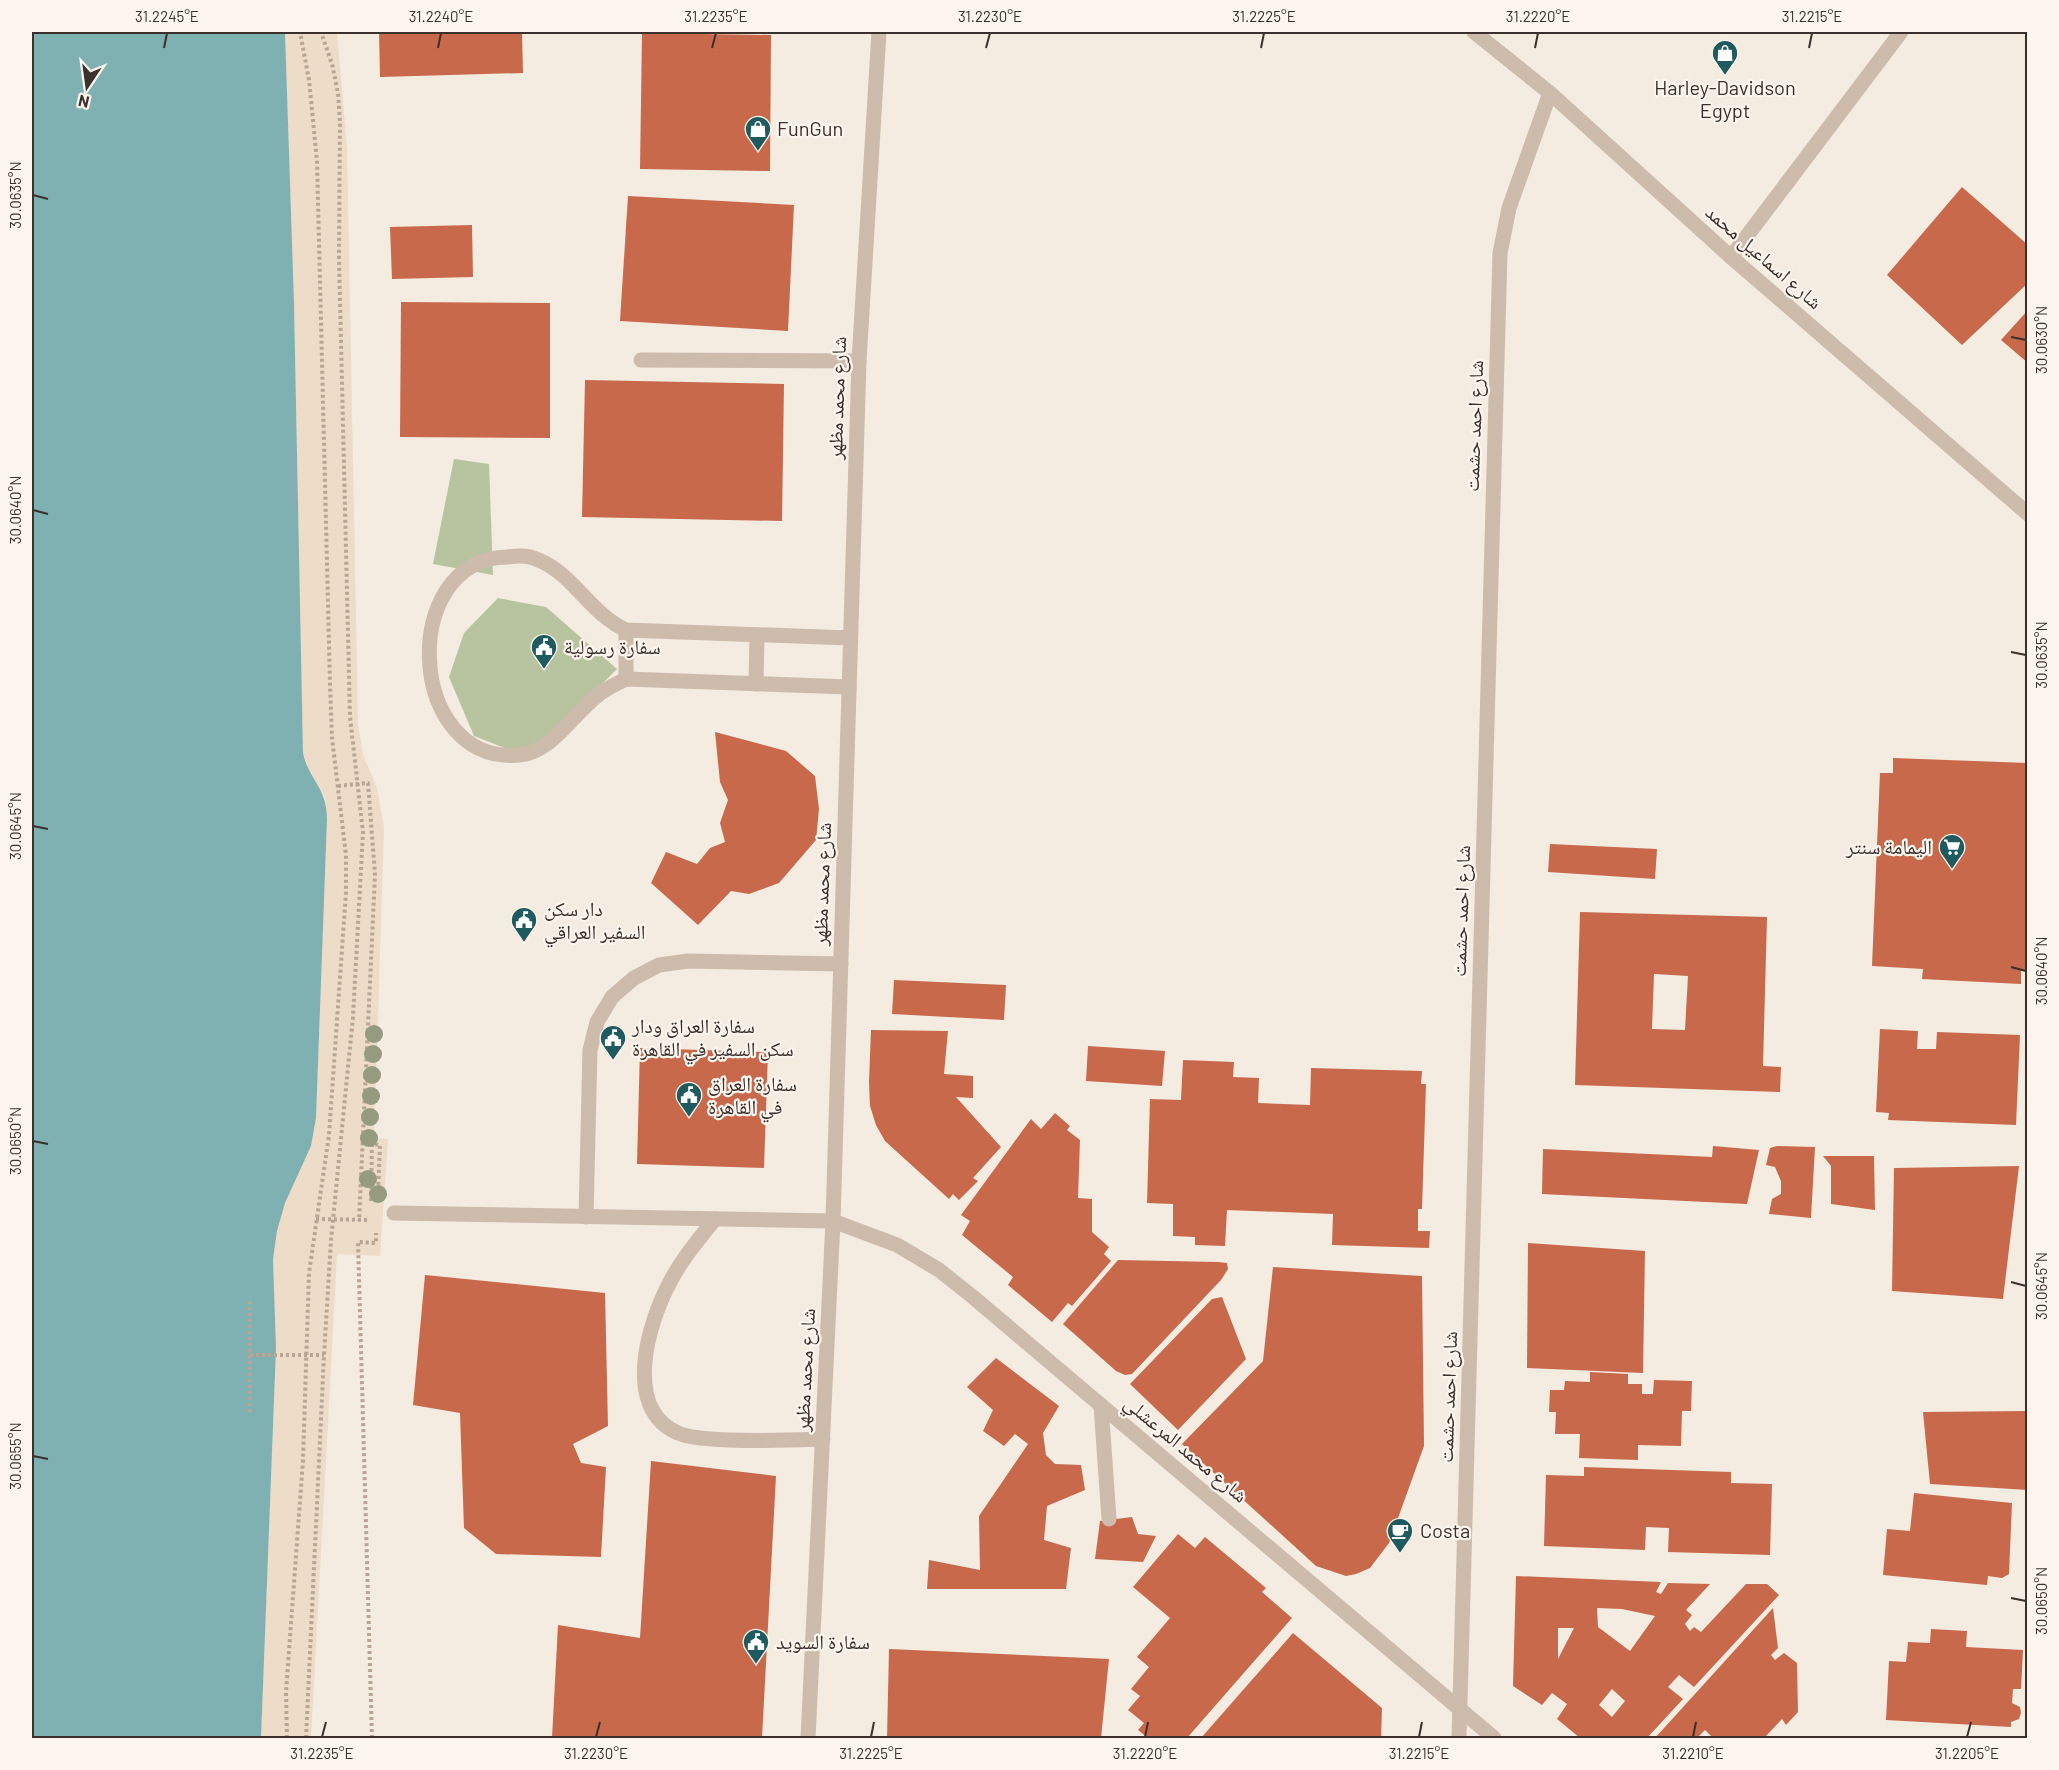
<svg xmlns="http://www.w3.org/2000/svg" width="2059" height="1770" font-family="Barlow,'Noto Naskh Arabic',sans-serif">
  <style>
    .green { fill: #b8c4a0 }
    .plaza { fill: #ecdcc8 }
    .water { fill: #7fb0b2 }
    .building { fill: #c8694b; fill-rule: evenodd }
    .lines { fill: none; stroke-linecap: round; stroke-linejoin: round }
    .path { stroke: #b9a596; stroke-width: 4; stroke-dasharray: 3 3; stroke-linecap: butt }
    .minor { stroke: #cdbbac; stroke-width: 15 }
    .tree { fill: #969b7f }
    .ticks { fill: none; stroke: #3b302b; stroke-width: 2 }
    .labels { text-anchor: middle; stroke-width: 4.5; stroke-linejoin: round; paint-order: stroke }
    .poi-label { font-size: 20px; fill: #3b302b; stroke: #fbf5ee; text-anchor: start }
    .street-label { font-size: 20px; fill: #3b302b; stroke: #fbf5ee }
    .neatline { fill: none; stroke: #3b302b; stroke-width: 2 }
    .ticks-label { font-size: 15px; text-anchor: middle; fill: #3b302b }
  </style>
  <rect width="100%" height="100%" fill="#f4ebe1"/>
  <g class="green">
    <path d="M454 459 489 464 493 575 433 564Z"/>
    <path d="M498 598 546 607 617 669 574 712 523 755 474 736 449 677 464 633Z"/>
  </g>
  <path class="plaza" d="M285 32H337L347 148 358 724 363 755 377 788 384 828 374 1138 388 1139 380 1256 337 1254 311 1738H261L276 1348 273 1259 277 1231 285 1203 311 1146 316 1118 327 819 325 797 309 769 303 753 294 303Z"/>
  <path class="water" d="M32 32H285L294 303 303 753C309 780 327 787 327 819L316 1118 311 1146 285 1203 277 1231 273 1259 276 1348 261 1738H32Z"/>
  <g class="building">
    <path d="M379 32H522L523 73 380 77Z"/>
    <path d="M642 33 771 35 770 171 640 169Z"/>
    <path d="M1962 187 2028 245V283L1962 345 1887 275Z"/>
    <path d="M628 196 794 205 788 331 620 321Z"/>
    <path d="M472 225 473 277 392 279 390 227Z"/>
    <path d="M401 302 550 303V438L400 437Z"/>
    <path d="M2028 310V363L2001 340Z"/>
    <path d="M585 380 784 384 782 521 582 517Z"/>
    <path d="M715 732 786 751 815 776 819 809 816 840 779 883 749 894 731 891 698 925 651 883 666 852 697 864 710 848 725 842 720 823 728 800 720 782Z"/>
    <path d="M1893 758 2028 763V971H2021V984L1922 979 1923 969 1872 966 1880 773H1893Z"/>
    <path d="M1550 844 1657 849 1655 879 1548 872Z"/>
    <path d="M1580 912 1767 917 1763 1066 1781 1067 1780 1092 1575 1085ZM1654 974 1688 976 1685 1030 1652 1029Z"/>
    <path d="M894 980 1006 985 1004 1020 892 1014Z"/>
    <path d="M1880 1029 1918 1031 1917 1049H1936L1937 1032 2020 1035 2016 1125 1888 1120 1889 1113 1876 1112Z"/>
    <path d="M871 1030 948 1031 944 1074 973 1076V1098L956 1097 1001 1147 973 1178 978 1181 959 1200 953 1194 949 1199 885 1141 876 1125 870 1106 869 1082Z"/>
    <path d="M1088 1046 1165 1051 1162 1086 1086 1081Z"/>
    <path d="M640 1048 768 1052 764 1168 637 1164Z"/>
    <path d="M1183 1060 1234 1062 1233 1077 1259 1078 1258 1103 1310 1105 1311 1068 1422 1071 1421 1084H1426L1422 1209H1418V1231H1430L1429 1248 1332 1245 1333 1214 1227 1210 1225 1246 1195 1245V1237L1173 1236V1204L1147 1203 1150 1099 1181 1100Z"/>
    <path d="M1055 1113 1070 1126 1067 1130 1080 1140 1078 1198 1092 1199V1232L1109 1247 1104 1254 1111 1261 1072 1306 1068 1303 1052 1322 1008 1285 1013 1277 962 1235 970 1221 961 1215 1031 1119 1041 1129Z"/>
    <path d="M1713 1146 1759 1150 1747 1204 1542 1194 1543 1149 1712 1157Z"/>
    <path d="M1777 1146 1815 1147 1811 1218 1769 1214 1772 1199 1781 1194V1181L1775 1167 1766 1165 1770 1148Z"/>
    <path d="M1823 1156H1874L1875 1210 1831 1204V1166Z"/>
    <path d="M2019 1166 2003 1299 1892 1291 1894 1168Z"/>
    <path d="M1528 1243 1645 1251 1643 1373 1527 1368Z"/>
    <path d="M1118 1260 1218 1262 1227 1263 1228 1269 1221 1280 1132 1374 1125 1375 1116 1371 1063 1324Z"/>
    <path d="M1273 1267 1422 1276 1424 1446 1389 1543 1370 1568 1356 1574 1346 1576 1316 1566 1182 1444 1263 1361Z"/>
    <path d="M425 1275 605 1293 608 1426 573 1444 581 1463 606 1467 601 1557 496 1554 464 1528 460 1413 413 1405Z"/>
    <path d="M1222 1297 1246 1359 1178 1430 1130 1384 1212 1299Z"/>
    <path d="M996 1358 1059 1406 1043 1433 1046 1455 1055 1464 1081 1465 1085 1490 1047 1506 1044 1540 1071 1548 1066 1589H927L929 1560 980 1570 979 1516 1028 1444 1015 1434 1004 1446 983 1431 993 1410 967 1387Z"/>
    <path d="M1590 1372 1628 1374V1384H1642V1394H1653L1654 1380 1692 1381 1691 1411H1682L1681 1446 1638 1445V1460L1579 1458 1580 1434H1555L1556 1412H1549L1550 1390H1564L1565 1381 1590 1382Z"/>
    <path d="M2028 1411V1490L1930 1484 1923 1412Z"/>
    <path d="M651 1461 776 1476 762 1738H552L558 1625 640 1638Z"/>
    <path d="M1584 1467 1731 1472V1483L1772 1484 1770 1555 1668 1552 1669 1528 1646 1527 1645 1550 1544 1546 1546 1475 1584 1476Z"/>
    <path d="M1914 1493 2012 1503 2009 1574 2002 1578 1988 1576 1987 1585 1883 1575 1887 1529 1910 1531Z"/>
    <path d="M1132 1517 1138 1534 1156 1536 1143 1562 1095 1559 1100 1521Z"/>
    <path d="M1178 1534 1195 1548 1205 1537 1266 1588 1262 1592 1292 1618 1187 1738H1148L1138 1730 1144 1723 1128 1710 1140 1696 1131 1689 1149 1667 1137 1657 1170 1618 1133 1587Z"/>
    <path d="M1516 1576 1661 1582 1656 1592 1661 1594 1668 1583 1710 1584 1686 1610 1692 1615 1685 1624 1690 1631 1694 1627 1701 1632 1746 1584H1767L1779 1595 1694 1687 1679 1675 1668 1687 1683 1699 1647 1738H1580L1557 1719 1567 1704 1552 1693 1542 1705 1513 1686ZM1597 1608 1622 1609 1655 1616 1630 1651 1598 1627ZM1558 1628H1574L1558 1659ZM1612 1689 1625 1701 1612 1717 1599 1705Z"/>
    <path d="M1773 1608 1778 1648 1771 1655 1775 1660 1784 1653 1797 1663 1798 1712 1786 1725 1782 1719 1766 1736 1768 1738H1713L1705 1730 1697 1738H1655Z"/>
    <path d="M1931 1629 1967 1631 1966 1647 2023 1650 2021 1689H2013L2012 1703 2020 1707 2021 1713 2019 1719 2011 1722V1727L1886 1720 1889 1661 1906 1662 1908 1642 1930 1643Z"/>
    <path d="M1293 1633 1382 1708 1381 1738H1201Z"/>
    <path d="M889 1649 1109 1659 1101 1738H887Z"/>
  </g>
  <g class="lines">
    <g class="path">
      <path d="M338 786 368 783 375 874 359 1221"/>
      <path d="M371 1201 372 1144 380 1145 378 1193"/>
      <path d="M316 1219 370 1220"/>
      <path d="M250 1301V1415"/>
      <path d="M250 1355H324"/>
      <path d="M287 1738 286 1692 303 1460 309 1273 329 1135 346 892V855L332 738 330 684 317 161 309 80 300 32"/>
      <path d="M306 1738 324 1355 331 1240 353 1017 363 832 350 717 339 258 340 122 338 93 332 64 321 32"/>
      <path d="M372 1738 358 1242 376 1243V1233"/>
    </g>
    <g class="minor">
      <path d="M1474 32 1550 93 1731 257 2028 514"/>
      <path d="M1731 257 1901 32"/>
      <path d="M641 360 859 361"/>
      <path d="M626 679V630"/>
      <path d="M756 684 757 635"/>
      <path d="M849 687 626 679C616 684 607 688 598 695 574 713 552 752 520 755 406 766 397 559 507 557 514 556 523 555 530 557 571 568 588 613 626 630L850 638"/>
      <path d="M394 1213 833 1221 897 1245 939 1270 973 1297 1494 1738"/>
      <path d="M586 1217 590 1050 597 1022 612 997 634 978 659 965 688 961 841 964"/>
      <path d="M715 1219C698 1240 682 1259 670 1282 648 1323 622 1409 678 1433 702 1444 792 1440 823 1439"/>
      <path d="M1101 1405 1109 1519"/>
      <path d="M808 1738 833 1221 859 361 879 32"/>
      <path d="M1459 1738 1500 253 1509 208 1550 93"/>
    </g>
  </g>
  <g class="tree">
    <circle cx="374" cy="1034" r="9"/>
    <circle cx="373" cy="1054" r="9"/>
    <circle cx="372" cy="1075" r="9"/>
    <circle cx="371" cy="1096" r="9"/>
    <circle cx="370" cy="1117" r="9"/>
    <circle cx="369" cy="1138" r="9"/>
    <circle cx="368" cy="1179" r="9"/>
    <circle cx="378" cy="1194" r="9"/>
  </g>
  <path class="ticks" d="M164 48 167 33M438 48 441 33M712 48 716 33M986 48 990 33M1261 48 1264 33M1535 48 1538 33M1809 48 1812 33M33 195 48 199M2011 337 2026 340M33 510 48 514M2011 652 2026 655M33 826 48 829M2011 967 2026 971M33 1141 48 1144M2011 1282 2026 1286M33 1456 48 1459M2011 1598 2026 1601M322 1737 326 1722M596 1737 600 1722M871 1737 874 1722M1145 1737 1148 1722M1419 1737 1422 1722M1693 1737 1696 1722M1967 1737 1971 1722"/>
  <defs>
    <g id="shop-pin" transform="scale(1.35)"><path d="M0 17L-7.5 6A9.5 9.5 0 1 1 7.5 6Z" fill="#1f5a5e" stroke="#fbf5ee"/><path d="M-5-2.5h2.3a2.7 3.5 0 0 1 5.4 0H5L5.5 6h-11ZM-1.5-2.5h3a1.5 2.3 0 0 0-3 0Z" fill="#fff"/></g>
    <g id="civic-pin" transform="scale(1.35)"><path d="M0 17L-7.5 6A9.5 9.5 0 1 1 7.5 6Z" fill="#1f5a5e" stroke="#fbf5ee"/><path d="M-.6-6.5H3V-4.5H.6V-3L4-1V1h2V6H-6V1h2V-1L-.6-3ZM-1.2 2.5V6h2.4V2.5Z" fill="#fff"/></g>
    <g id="supermarket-pin" transform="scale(1.35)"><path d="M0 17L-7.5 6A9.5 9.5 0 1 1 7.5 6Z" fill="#1f5a5e" stroke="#fbf5ee"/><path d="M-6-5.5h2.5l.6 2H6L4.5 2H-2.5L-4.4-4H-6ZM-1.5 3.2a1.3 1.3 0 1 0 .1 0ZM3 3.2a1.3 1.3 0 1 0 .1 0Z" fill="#fff"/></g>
    <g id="cafe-pin" transform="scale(1.35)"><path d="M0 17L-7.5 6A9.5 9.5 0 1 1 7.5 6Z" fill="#1f5a5e" stroke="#fbf5ee"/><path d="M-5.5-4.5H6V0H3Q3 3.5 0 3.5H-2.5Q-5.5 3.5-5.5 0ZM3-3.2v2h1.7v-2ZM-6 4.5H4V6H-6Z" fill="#fff"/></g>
  </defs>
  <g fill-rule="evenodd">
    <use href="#shop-pin" x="1725" y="53"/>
    <use href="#shop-pin" x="758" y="129"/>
    <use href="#civic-pin" x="544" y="647"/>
    <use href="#supermarket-pin" x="1952" y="847"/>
    <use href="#civic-pin" x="524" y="920"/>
    <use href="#civic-pin" x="613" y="1038"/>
    <use href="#civic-pin" x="689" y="1095"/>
    <use href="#cafe-pin" x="1400" y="1531"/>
    <use href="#civic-pin" x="756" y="1642"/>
  </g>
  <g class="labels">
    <g class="poi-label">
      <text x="1725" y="95" text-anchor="middle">Harley-Davidson<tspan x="1725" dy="23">Egypt</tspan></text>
      <text x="777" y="136">FunGun</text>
      <text x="564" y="654">سفارة رسولية</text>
      <text x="1932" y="854" text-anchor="end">اليمامة سنتر</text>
      <text x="544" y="916">دار سكن<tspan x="544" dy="23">السفير العراقي</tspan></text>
      <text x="632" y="1033">سفارة العراق ودار<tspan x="632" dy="23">سكن السفير في القاهرة</tspan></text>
      <text x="708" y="1091">سفارة العراق<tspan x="708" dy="23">في القاهرة</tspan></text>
      <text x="1420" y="1538">Costa</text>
      <text x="776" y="1649">سفارة السويد</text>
    </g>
    <g class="street-label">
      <text transform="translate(1764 257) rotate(41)" y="7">شارع اسماعيل محمد</text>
      <text transform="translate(837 398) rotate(-88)" y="7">شارع محمد مظهر</text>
      <text transform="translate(1474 426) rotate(-88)" y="7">شارع احمد حشمت</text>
      <text transform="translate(822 884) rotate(-88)" y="7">شارع محمد مظهر</text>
      <text transform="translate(1461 911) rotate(-88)" y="7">شارع احمد حشمت</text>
      <text transform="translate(805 1370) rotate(-87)" y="7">شارع محمد مظهر</text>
      <text transform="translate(1448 1397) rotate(-88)" y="7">شارع احمد حشمت</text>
      <text transform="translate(1186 1449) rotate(40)" y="7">شارع محمد المرعشلي</text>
    </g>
  </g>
  <rect width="2059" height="1770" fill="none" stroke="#fbf5ee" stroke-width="66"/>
  <g transform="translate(87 87) rotate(193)" stroke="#fbf5ee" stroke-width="4.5" paint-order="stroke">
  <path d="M0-4.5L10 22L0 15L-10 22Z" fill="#3b302b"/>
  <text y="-9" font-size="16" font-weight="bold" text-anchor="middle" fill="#3b302b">N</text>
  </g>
  <rect x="33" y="33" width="1993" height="1704" class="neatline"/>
  <g class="ticks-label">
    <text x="167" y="22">31.2245°E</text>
    <text x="441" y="22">31.2240°E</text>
    <text x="716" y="22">31.2235°E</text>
    <text x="990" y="22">31.2230°E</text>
    <text x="1264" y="22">31.2225°E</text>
    <text x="1538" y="22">31.2220°E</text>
    <text x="1812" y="22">31.2215°E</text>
    <text transform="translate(16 195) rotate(-90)" y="5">30.0635°N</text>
    <text transform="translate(2042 340) rotate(-90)" y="5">30.0630°N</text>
    <text transform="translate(16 510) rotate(-90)" y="5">30.0640°N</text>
    <text transform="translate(2042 655) rotate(-90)" y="5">30.0635°N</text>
    <text transform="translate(16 826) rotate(-90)" y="5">30.0645°N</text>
    <text transform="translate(2042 971) rotate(-90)" y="5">30.0640°N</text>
    <text transform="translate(16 1141) rotate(-90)" y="5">30.0650°N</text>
    <text transform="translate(2042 1286) rotate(-90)" y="5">30.0645°N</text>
    <text transform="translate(16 1456) rotate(-90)" y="5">30.0655°N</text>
    <text transform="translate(2042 1601) rotate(-90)" y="5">30.0650°N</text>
    <text x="322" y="1759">31.2235°E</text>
    <text x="596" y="1759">31.2230°E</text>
    <text x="871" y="1759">31.2225°E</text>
    <text x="1145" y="1759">31.2220°E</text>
    <text x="1419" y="1759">31.2215°E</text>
    <text x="1693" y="1759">31.2210°E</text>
    <text x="1967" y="1759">31.2205°E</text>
  </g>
</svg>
